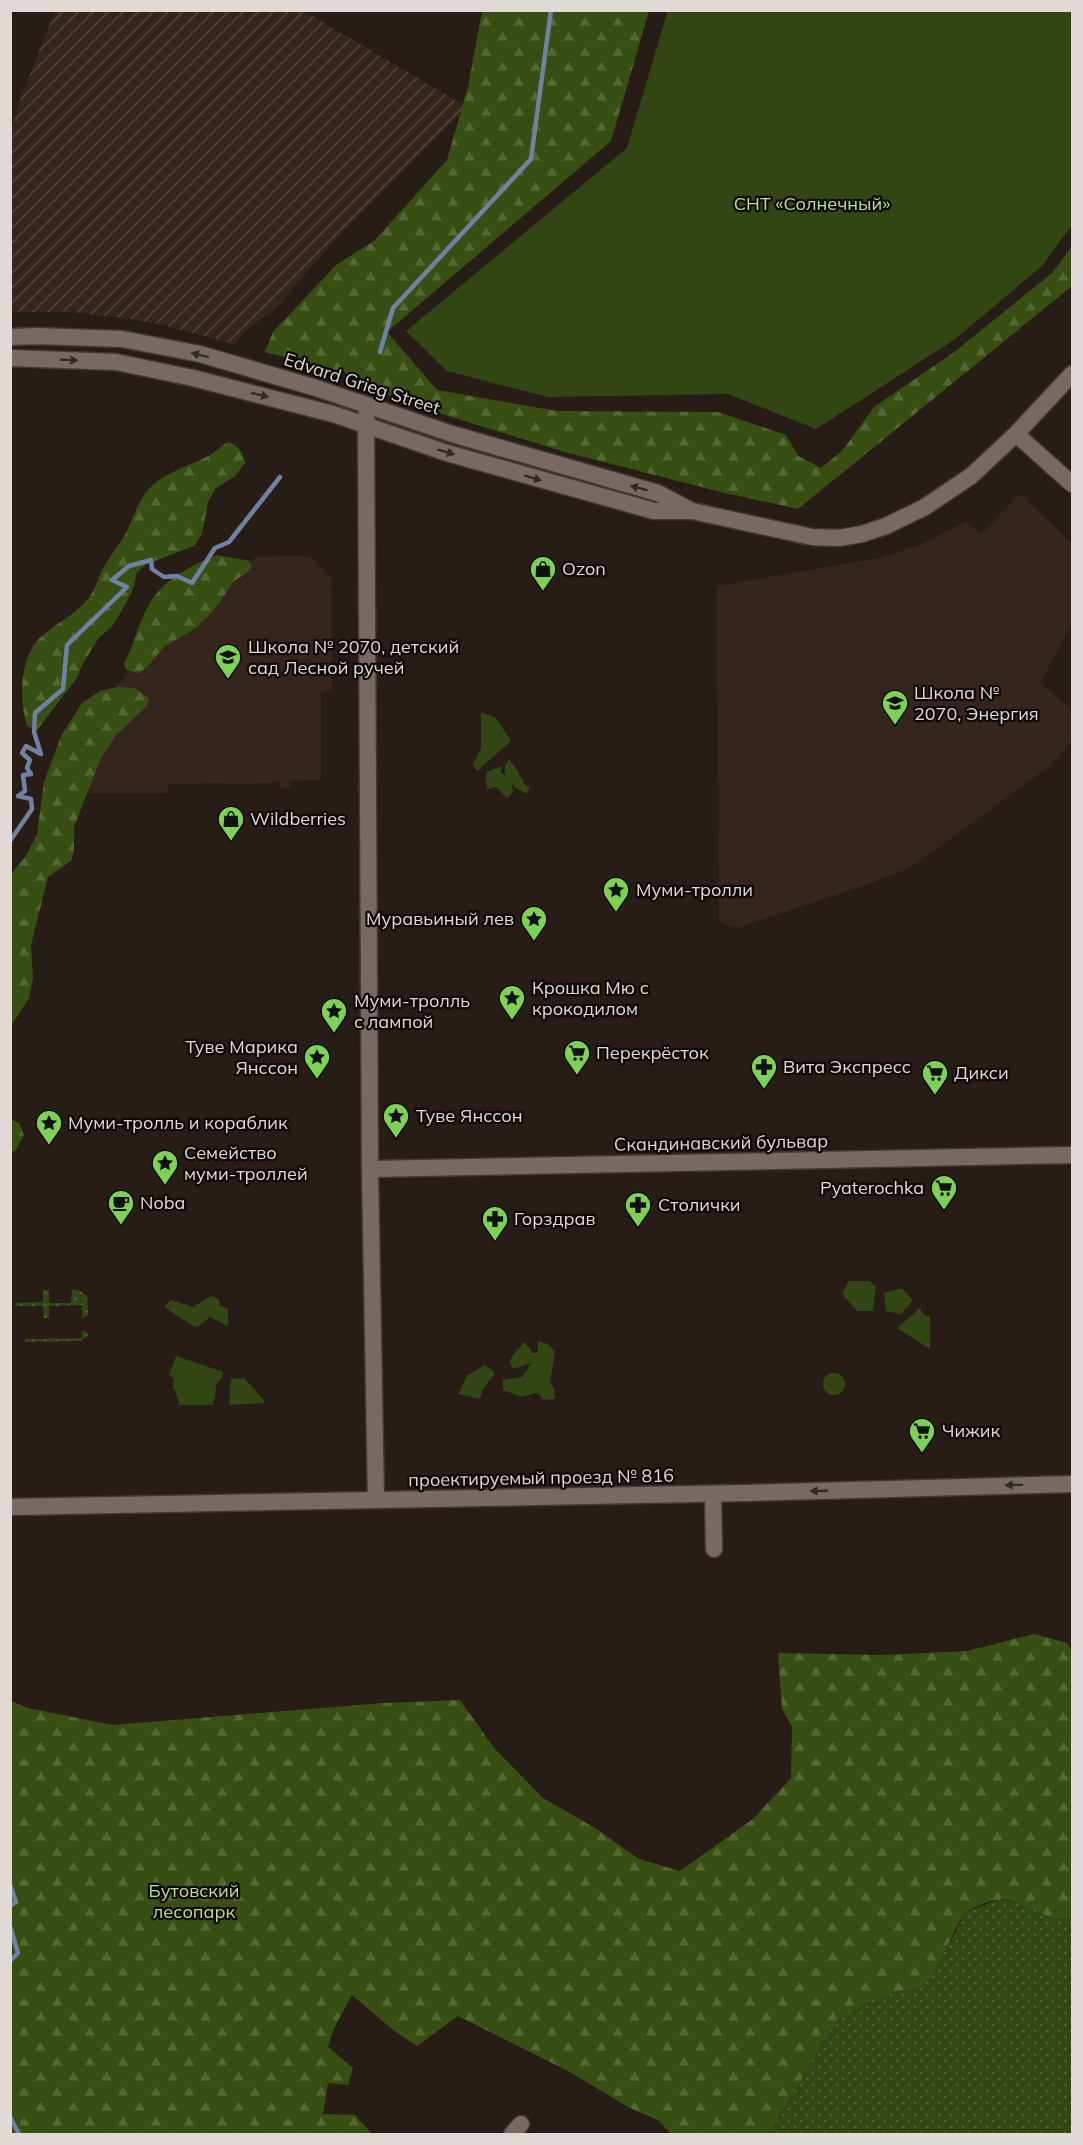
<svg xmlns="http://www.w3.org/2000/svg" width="1083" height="2145" font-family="Mulish,sans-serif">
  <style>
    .built { fill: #36251d }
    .industrial { fill: url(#industrial-furrows) }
    .grass { fill: url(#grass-dots) }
    .forest { fill: url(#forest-firs) }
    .green { fill: #324614 }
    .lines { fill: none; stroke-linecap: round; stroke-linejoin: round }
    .stream { stroke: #7082a4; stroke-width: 4.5 }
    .minor-casing { stroke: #423936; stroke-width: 19 }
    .tertiary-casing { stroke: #423936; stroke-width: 19 }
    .minor { stroke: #786963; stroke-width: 16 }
    .tertiary { stroke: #786963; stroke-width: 16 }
    .oneway { fill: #322a27 }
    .labels { text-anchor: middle; stroke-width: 4.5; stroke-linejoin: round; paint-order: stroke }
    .park-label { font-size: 18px; fill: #bbe18b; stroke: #0d0806 }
    .street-label { font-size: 18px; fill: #e1d9d5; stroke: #0d0806 }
    .poi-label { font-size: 18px; fill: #e1d9d5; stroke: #0d0806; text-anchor: start }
  </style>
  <defs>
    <pattern id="industrial-furrows" width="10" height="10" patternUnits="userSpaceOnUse" patternTransform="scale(1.5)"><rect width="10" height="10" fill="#36251d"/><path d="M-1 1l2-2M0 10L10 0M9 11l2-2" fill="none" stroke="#53443d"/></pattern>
    <pattern id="grass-dots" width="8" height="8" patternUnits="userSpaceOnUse" patternTransform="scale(1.5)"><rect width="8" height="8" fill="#324614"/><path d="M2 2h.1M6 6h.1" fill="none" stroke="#4f6035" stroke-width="1.8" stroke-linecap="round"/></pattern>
    <pattern id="forest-firs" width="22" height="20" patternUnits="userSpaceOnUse" patternTransform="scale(1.5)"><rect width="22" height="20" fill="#384f13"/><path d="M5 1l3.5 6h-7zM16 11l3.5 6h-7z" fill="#546834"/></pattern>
  </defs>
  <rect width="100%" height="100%" fill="#281c17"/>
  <g class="built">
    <path d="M1020 494 1072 544V627L1071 626 1040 683 1072 710V742L1046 769 917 863 904 870 869 884 737 928 727 925 719 920 717 586 880 558 924 543 966 521 981 535Z"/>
    <path d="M304 556 313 558 331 577 332 691 321 692V780L291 781 290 788 279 787V782L226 785 225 783 168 784 167 793 54 794 117 687 163 627 256 557Z"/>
  </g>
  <path class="industrial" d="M55 11H304L467 107 335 240 276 308 241 335 236 345 164 325 130 319 72 312H11V131L21 96Z"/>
  <g class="grass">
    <path d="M72 1289 81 1291 87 1296 88 1313V1315L82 1318V1305L49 1306V1318H44L43 1306H15V1303L43 1302V1290H49V1303H71Z"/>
    <path d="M82 1331 87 1332 88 1336 80 1341 25 1342V1339L82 1338Z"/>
    <path d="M999 1899C1006 1900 1012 1901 1019 1903 1035 1907 1055 1926 1072 1917V2134H758L772 2130C795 2095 809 2051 839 2021 859 2000 892 1993 919 1987L956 1932 964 1913Z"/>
  </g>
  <g class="forest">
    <path d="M482 11H649L611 141 387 332 437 390 557 411 718 412 786 435 798 456 821 468 842 451 874 407 953 353 1052 273 1072 246V286L798 509 725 493 565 452 400 401 344 372 265 352 273 332 336 265 374 241 447 160 468 87Z"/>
    <path d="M229 442C239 446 243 453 245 463L235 476 216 488 208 502 202 534 194 546 147 564 137 572 132 592 122 610 113 625 98 639 82 665 77 678 37 730 27 726C19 699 19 656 42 636 58 622 75 615 88 599 95 590 98 580 102 570 110 555 122 542 129 527 134 516 137 504 145 494 161 472 187 468 210 455 217 451 221 445 229 442Z"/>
    <path d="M217 555 250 561 251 567 248 572 234 581 215 609 197 627 164 647 147 667 139 673 126 670 124 663C135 644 138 622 150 603 163 580 193 564 217 555Z"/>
    <path d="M117 687 135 688 149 699 147 706 116 735 101 758 74 827V852L71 861 48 877 31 945 33 978 29 998 11 1026V874L26 856 37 834 44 782 61 736 82 703 100 691Z"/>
    <path d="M10 1119 19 1123 24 1135 15 1151 11 1152Z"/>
    <path d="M1034 1634 1067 1643 1072 1651V1917C1053 1928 1023 1898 1000 1899 989 1900 974 1908 964 1913L931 1977 919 1987 893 1993 864 2004 840 2019 823 2041 772 2130 758 2134H671L658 2120 630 2108 568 2071 458 2016 417 2046 393 2030 352 1995 334 2028 328 2047 353 2068 348 2085 328 2083 323 2114 355 2115 372 2134H11V1701L28 1708 112 1725 383 1703 460 1700 494 1748 543 1798 595 1828 639 1859 680 1871 753 1819 791 1778 792 1727 782 1709 778 1653 885 1655 967 1651Z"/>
  </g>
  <g class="green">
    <path d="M668 10 1072 11V225L1042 266 954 340 816 429 728 394 548 397 447 371 406 331 627 148Z"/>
    <path d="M481 712 496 718 511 741 477 771 473 764 481 748Z"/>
    <path d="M509 759 519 773V776L523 779 524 784 530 788 526 794 512 785 513 792 507 798 496 787 488 789C486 786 485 776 487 772L502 766 501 773 505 775V765Z"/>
    <path d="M849 1281H869L876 1287 873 1311H857L842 1294Z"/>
    <path d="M902 1288 912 1300 909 1306 900 1314 886 1311 884 1293Z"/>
    <path d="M211 1296 219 1299 220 1305 228 1309V1326L210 1317 199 1326 195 1327 164 1307 171 1300 193 1307Z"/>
    <path d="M920 1308 923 1314 930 1317V1349L897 1328Z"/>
    <path d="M538 1341 548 1344 555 1352 550 1382 554 1388 555 1399 543 1400 540 1395 536 1393 522 1397 503 1390V1380L522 1377 531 1363 513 1369 510 1363C510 1355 519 1350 524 1342L530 1348 532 1353H536L538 1350Z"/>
    <path d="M176 1356 223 1372 222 1378 216 1384 215 1397 212 1405H178L179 1403 175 1390 173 1388 174 1379 169 1375Z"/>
    <path d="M485 1365 493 1371 494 1375 483 1389 480 1399 458 1394 467 1376Z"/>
    <circle cx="834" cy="1384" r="11"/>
    <path d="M244 1378 264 1400V1403L229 1405 231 1379Z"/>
  </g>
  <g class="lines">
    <g class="stream">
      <path d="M380 352 393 308 531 159 551 10"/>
      <path d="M10 841 32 809 31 799 18 796 25 791 23 775 31 774 27 768 30 760 22 753 26 746 41 754 34 732 35 713 63 689 67 645 127 587 112 580 129 566 151 560 152 569 164 577 177 576 192 583 215 548 229 542 280 477"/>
      <path d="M10 1885 16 1902 10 1906"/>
      <path d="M10 1926 18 1953 10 1961"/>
      <path d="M10 2117 19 2134"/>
    </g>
    <g class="minor-casing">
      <g id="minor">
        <path d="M367 405 366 425 370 1169 376 1500"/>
        <path d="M1016 434 1072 484"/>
        <path d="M370 1169 1072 1155"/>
        <path d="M713 1494 714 1549"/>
        <path d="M10 1507 745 1493 1072 1484"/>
        <path d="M512 2134 521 2124"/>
      </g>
    </g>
    <g class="tertiary-casing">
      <g id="tertiary">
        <path d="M10 337 37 336 122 339 200 354 316 388 452 434 658 493 688 509"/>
        <path d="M10 358 116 362 193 378 333 414 447 453 654 511H692L812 537 838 538 862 534 886 526 925 507 971 476 1016 434 1072 374"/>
      </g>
    </g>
    <use href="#minor" class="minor"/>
    <use href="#tertiary" class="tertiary"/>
  </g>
  <defs><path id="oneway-solid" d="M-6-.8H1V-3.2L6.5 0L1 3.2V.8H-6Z" transform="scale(1.5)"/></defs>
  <g class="oneway">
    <use href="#oneway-solid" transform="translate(200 355) rotate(-166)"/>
    <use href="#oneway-solid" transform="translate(69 360) rotate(3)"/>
    <use href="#oneway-solid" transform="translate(260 395) rotate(14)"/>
    <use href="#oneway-solid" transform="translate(446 452) rotate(17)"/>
    <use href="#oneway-solid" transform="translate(533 478) rotate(16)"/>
    <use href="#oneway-solid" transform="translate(639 488) rotate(-165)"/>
    <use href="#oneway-solid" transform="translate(1014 1485) rotate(178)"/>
    <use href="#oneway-solid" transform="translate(819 1491) rotate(178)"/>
  </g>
  <defs>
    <g id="shop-pin" transform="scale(1.35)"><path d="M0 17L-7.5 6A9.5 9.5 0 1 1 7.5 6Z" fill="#7dd154" stroke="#0d0806"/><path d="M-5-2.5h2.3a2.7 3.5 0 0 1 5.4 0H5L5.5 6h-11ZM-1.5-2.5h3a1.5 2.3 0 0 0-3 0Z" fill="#111"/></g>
    <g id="school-pin" transform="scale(1.35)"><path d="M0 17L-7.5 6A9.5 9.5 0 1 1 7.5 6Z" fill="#7dd154" stroke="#0d0806"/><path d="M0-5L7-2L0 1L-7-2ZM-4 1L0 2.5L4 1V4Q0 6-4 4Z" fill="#111"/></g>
    <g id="sight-pin" transform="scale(1.35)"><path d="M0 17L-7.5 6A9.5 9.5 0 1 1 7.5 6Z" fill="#7dd154" stroke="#0d0806"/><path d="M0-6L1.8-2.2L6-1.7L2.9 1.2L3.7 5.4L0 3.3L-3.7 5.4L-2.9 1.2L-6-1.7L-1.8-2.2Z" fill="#111"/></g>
    <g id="supermarket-pin" transform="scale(1.35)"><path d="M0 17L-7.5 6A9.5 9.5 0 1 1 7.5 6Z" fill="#7dd154" stroke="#0d0806"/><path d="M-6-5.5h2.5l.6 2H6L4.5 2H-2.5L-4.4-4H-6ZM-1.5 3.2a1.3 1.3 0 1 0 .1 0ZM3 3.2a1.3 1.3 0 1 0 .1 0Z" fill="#111"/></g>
    <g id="pharmacy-pin" transform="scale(1.35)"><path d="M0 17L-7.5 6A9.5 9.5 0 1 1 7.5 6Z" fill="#7dd154" stroke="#0d0806"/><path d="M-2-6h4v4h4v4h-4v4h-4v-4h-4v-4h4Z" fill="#111"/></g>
    <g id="cafe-pin" transform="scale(1.35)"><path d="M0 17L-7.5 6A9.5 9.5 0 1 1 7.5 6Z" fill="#7dd154" stroke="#0d0806"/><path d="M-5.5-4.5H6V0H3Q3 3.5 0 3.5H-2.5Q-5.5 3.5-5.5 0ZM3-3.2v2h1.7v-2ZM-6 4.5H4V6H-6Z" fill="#111"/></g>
  </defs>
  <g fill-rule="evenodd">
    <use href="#shop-pin" x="543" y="569"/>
    <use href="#school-pin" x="228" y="657"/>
    <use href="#school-pin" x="895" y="703"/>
    <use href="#shop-pin" x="231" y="819"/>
    <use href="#sight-pin" x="616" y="890"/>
    <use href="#sight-pin" x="534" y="919"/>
    <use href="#sight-pin" x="512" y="998"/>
    <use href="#sight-pin" x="334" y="1011"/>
    <use href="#supermarket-pin" x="577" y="1053"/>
    <use href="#sight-pin" x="317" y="1057"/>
    <use href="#pharmacy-pin" x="764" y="1067"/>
    <use href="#supermarket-pin" x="935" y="1073"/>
    <use href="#sight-pin" x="396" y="1116"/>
    <use href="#sight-pin" x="49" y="1123"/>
    <use href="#sight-pin" x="165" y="1163"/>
    <use href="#supermarket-pin" x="944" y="1188"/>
    <use href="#cafe-pin" x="121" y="1203"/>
    <use href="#pharmacy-pin" x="638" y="1205"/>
    <use href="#pharmacy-pin" x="495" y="1219"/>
    <use href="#supermarket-pin" x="922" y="1431"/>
  </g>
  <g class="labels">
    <g class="park-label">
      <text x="812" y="210">СНТ «Солнечный»</text>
      <text x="194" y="1897">Бутовский<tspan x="194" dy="21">лесопарк</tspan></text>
    </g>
    <g class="street-label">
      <text transform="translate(362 384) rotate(18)" y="6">Edvard Grieg Street</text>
      <text transform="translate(721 1143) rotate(-1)" y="6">Скандинавский бульвар</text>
      <text transform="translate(541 1478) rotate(-1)" y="6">проектируемый проезд № 816</text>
    </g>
    <g class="poi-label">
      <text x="562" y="575">Ozon</text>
      <text x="248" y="653">Школа № 2070, детский<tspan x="248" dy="21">сад Лесной ручей</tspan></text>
      <text x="914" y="699">Школа №<tspan x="914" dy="21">2070, Энергия</tspan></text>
      <text x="250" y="825">Wildberries</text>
      <text x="636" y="896">Муми-тролли</text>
      <text x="514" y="925" text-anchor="end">Муравьиный лев</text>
      <text x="532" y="994">Крошка Мю с<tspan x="532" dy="21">крокодилом</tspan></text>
      <text x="354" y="1007">Муми-тролль<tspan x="354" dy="21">с лампой</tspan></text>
      <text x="298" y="1053" text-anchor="end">Туве Марика<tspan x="298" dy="21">Янссон</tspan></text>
      <text x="596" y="1059">Перекрёсток</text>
      <text x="783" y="1073">Вита Экспресс</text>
      <text x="954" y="1079">Дикси</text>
      <text x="416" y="1122">Туве Янссон</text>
      <text x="68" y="1129">Муми-тролль и кораблик</text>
      <text x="184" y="1159">Семейство<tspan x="184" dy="21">муми-троллей</tspan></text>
      <text x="924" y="1194" text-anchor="end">Pyaterochka</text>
      <text x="140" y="1209">Noba</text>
      <text x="658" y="1211">Столички</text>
      <text x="514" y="1225">Горздрав</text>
      <text x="942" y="1437">Чижик</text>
    </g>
  </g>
  <rect width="1083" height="2145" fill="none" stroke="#e1d9d5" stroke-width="24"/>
</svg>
